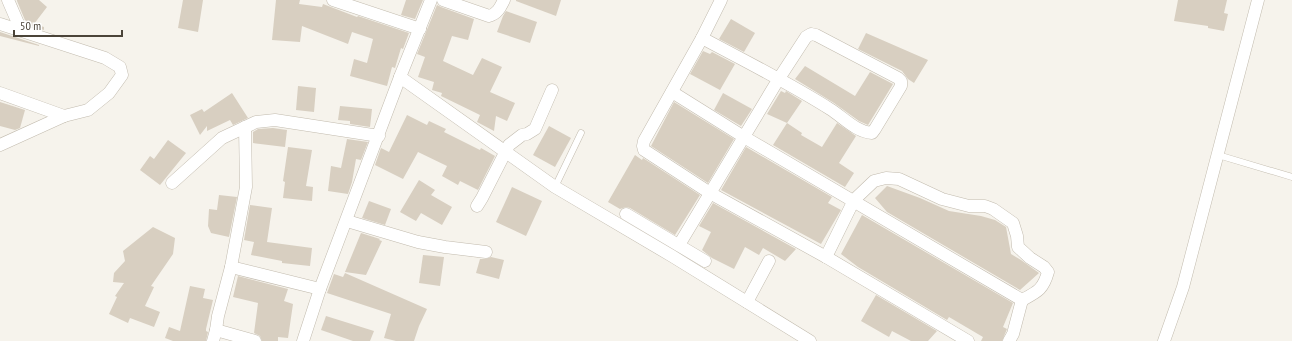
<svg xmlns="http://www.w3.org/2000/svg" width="1292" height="341" font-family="'PT Sans Narrow',sans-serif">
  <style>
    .building { fill: #d8cfc1 }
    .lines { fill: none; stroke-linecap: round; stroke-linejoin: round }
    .lane-casing { stroke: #c2bbae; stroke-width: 7 }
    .street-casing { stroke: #c2bbae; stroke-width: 13 }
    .lane { stroke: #fff; stroke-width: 6 }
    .street { stroke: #fff; stroke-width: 12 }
  </style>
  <rect width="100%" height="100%" fill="#f6f3ec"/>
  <g class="building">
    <path d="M17 0H39L47 7 34 24 44 27V30L27 25 17 1Z"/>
    <path d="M183 0H203L198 32 178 28Z"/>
    <path d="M276 0H300L299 4 322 7 323 4 357 17 358 16 409 33 403 49 401 48 395 68 392 67 387 86 350 76 354 59 367 63 373 39 352 32 348 44 302 26 300 42 272 40Z"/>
    <path d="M406 0H423L415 19 401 15Z"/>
    <path d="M516 0H561L556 16 516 1Z"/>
    <path d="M1178 0H1227L1224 13 1228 14 1224 31 1208 28V26L1174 21Z"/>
    <path d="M437 5 441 7 474 19 468 40 452 36 443 61 473 75 482 58 502 67 490 92 515 103 507 121 496 116 494 131 477 122 480 115 441 96 442 93 432 90 434 82 418 77 425 57 417 54Z"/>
    <path d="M506 11 537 22 530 43 497 32 503 16Z"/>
    <path d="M731 19 755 33 744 52 719 39Z"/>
    <path d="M0 32 39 45V46L0 36Z"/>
    <path d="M866 33 928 60 914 83 908 79 902 71 858 49Z"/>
    <path d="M703 51 710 54 712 52 735 64 720 90 690 74Z"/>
    <path d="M805 66 855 96 870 72 893 84 868 125 859 121 834 103 795 79Z"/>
    <path d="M298 86 316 88 314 112 296 110Z"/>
    <path d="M781 91 785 93 786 91 802 101 787 123 767 114Z"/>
    <path d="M232 93 248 118 233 125 230 120 207 131V126L200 135 190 115 202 109 204 112Z"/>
    <path d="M723 93 752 109 741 126 714 110Z"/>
    <path d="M0 102 25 110 20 128 15 130 0 126Z"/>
    <path d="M674 102 734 139 708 183 651 146Z"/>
    <path d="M340 106 372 109 370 127 350 124V121L338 120Z"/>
    <path d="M407 115 427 125 429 121 446 129 444 132 480 150 481 148 495 156 478 190 460 181 458 185 442 176 447 166 418 152 403 179 375 165 381 148 389 152Z"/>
    <path d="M787 123 802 133 801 135 822 147 837 123 856 136 839 163 854 173 845 187 773 145Z"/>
    <path d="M549 126 571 138 555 167 533 155Z"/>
    <path d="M273 128 287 130 285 147 253 143V132L258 129Z"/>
    <path d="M347 139 368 142 361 160 356 159 352 182 348 194 328 191 331 166 341 168Z"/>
    <path d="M168 140 186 153 160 185 140 170 150 156 154 159Z"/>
    <path d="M288 147 312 150 306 186 313 187 312 201 283 198 285 182 283 181Z"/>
    <path d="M746 147 832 197 828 203 841 210 821 244 721 190Z"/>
    <path d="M635 155 642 160 643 158 700 195 675 235 630 208 626 207 620 209 608 202Z"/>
    <path d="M419 180 435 190 431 195 452 207 442 225 421 213 416 221 400 212Z"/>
    <path d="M887 186 920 198 949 211 981 216 995 220 1006 227 1011 254 1021 260 1039 273 1020 290 887 212 875 198Z"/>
    <path d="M512 187 542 201 526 236 496 222Z"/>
    <path d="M219 195 237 197 229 237 211 233 208 226 209 209 217 210Z"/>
    <path d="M369 201 391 209 385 225 362 218Z"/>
    <path d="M713 203 796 249 785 261 763 248 759 255 745 247 734 269 712 258 702 250 711 232 699 226Z"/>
    <path d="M250 205 272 208 267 242 312 248 310 266 282 263V261L251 255 254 242 244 240Z"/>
    <path d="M862 215 1013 303 1003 327 1007 329 1002 341H981L983 337 949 317 947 320 858 267 841 254Z"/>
    <path d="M153 227 175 238 173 254 151 286 154 287 145 306 160 312 154 327 130 318 128 323 109 314 117 297 115 296 124 283 113 282 114 273 125 261 123 251Z"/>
    <path d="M361 233 380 239 379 240 382 241 366 275 345 272Z"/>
    <path d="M423 255 444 257 440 286 419 283Z"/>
    <path d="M491 257 504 260 499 279 476 273 480 259H485Z"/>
    <path d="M345 273 427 309 419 326 414 341H396L384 338 391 314 327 293 334 274 343 277Z"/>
    <path d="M238 276 288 289 284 301 293 304 288 338 278 337V341H262L260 336 254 333 258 303 233 297Z"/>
    <path d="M190 286 205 289 203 298 213 300 206 329V331L208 332 206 341H173L165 338 169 327 180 331Z"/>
    <path d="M876 295 937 331 928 341H911L892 331 889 337 861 321Z"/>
    <path d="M326 316 374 331 370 341H353L321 330Z"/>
  </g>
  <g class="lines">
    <g class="lane-casing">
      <g id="lane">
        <path d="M1218 155 1292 177"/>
        <path d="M555 187 581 133"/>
      </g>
    </g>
    <g class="street-casing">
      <g id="street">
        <path d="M8 0 21 30"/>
        <path d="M333 0 420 29"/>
        <path d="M431 0 400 77 555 187 672 256 810 341"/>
        <path d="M443 0 489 16C497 14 500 8 504 0"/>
        <path d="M721 0 702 38 644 141 643 146 644 150 710 193 826 257 968 341"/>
        <path d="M0 24 105 58 120 67 122 75 109 93 88 110 64 116 0 145"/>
        <path d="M672 92 744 137 1022 300"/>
        <path d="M0 93 64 116"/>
        <path d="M172 183 222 138 256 122 275 120 379 136"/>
        <path d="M477 206 482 198 509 145 522 135 527 134 535 129 552 90"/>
        <path d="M626 214 705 261"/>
        <path d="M347 221 418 242 445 247 486 252"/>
        <path d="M679 245 778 80 806 37 811 34 816 35 898 78 901 81V86L875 129 872 133C856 132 843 117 830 109 789 83 745 61 702 38"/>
        <path d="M826 257 854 200 874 181 886 178 899 179 942 199 969 206H985L993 209 1013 223 1017 236 1018 247 1030 258 1044 267 1048 272C1043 290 1037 292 1022 300L1013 334 1009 341"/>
        <path d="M231 267 320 289"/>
        <path d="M747 302 769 261"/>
        <path d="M216 330 255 341"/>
        <path d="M213 341 216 330 218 316 231 267 246 187 245 127"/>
        <path d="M303 341 320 289 400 77"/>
        <path d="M1164 341 1183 287 1258 0"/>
      </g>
    </g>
    <use href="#lane" class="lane"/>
    <use href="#street" class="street"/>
  </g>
  <path d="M14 30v6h108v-6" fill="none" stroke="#4b4439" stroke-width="2"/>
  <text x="20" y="30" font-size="12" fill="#4b4439" stroke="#ffffff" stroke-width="3" paint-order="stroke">50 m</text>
</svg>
